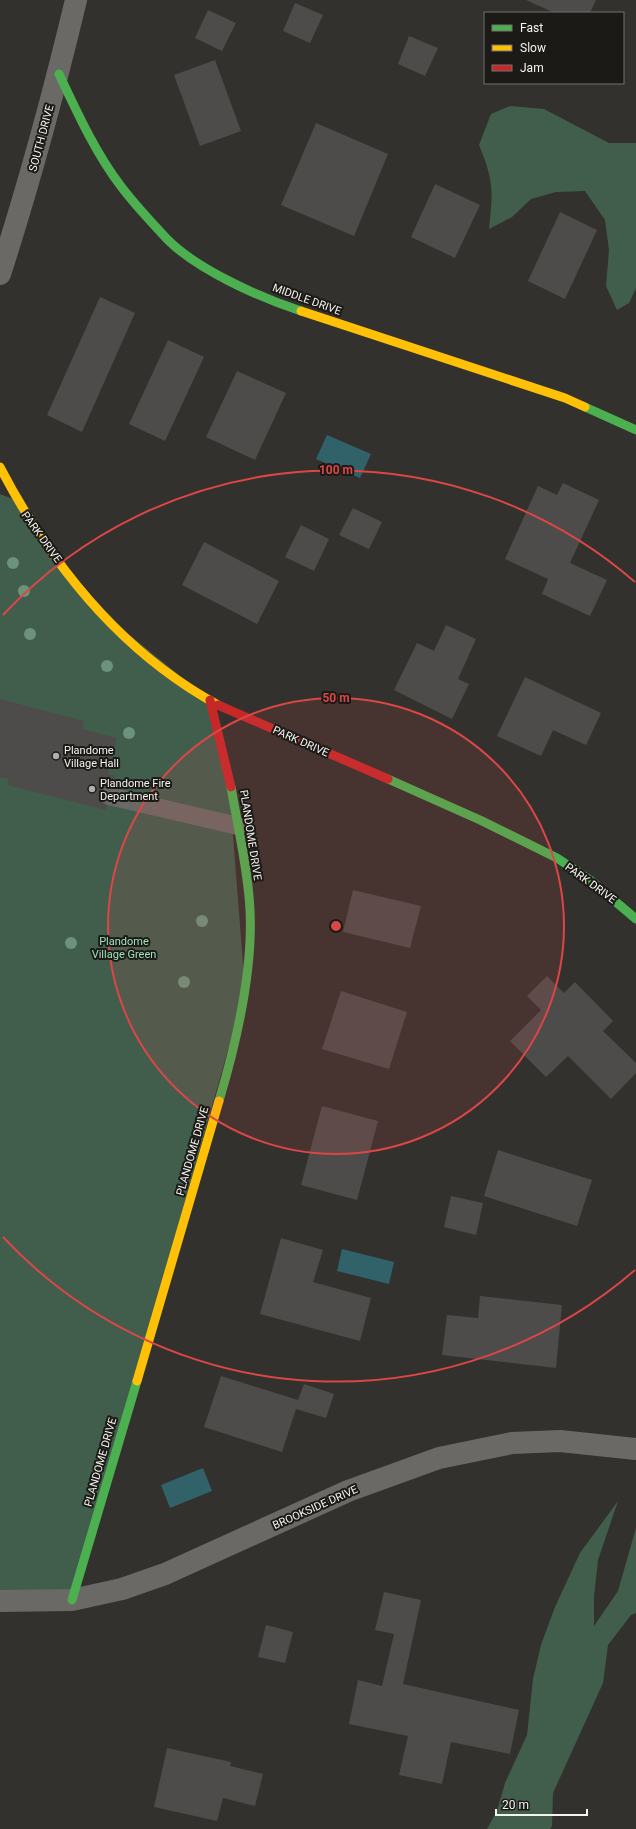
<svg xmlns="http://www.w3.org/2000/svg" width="636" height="1829" font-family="Roboto,sans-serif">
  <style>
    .green { fill: #415e4d }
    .water { fill: #326269 }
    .building { fill: #4e4c4a }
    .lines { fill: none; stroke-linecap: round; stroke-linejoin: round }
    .lane { stroke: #6a6966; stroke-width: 18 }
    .street { stroke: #6a6966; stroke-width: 22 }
    .fast { stroke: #4caf50; stroke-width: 9 }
    .slow { stroke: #ffc107; stroke-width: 9 }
    .jam { stroke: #c62828; stroke-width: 9 }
    .tree { fill: #6d927b }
    .ring { fill: none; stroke: #db4646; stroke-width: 2 }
    .poi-dot { fill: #b1afaa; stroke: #1b1a17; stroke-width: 1.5 }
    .labels { text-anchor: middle; stroke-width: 4; stroke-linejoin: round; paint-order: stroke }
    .street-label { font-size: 11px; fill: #f5f3ee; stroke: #1b1a17 }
    .poi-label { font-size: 11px; fill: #f5f3ee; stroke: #1b1a17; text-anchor: start }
    .park-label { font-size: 11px; fill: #9ce1bb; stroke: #1b1a17 }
    .centre { fill: #db4646; stroke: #1b1a17; stroke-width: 2 }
    .ring-label { font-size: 12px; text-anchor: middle; font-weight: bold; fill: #db4646; stroke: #1b1a17; stroke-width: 4; stroke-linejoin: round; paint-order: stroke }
  </style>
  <rect width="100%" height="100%" fill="#33312d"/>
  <g class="green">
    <path d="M510 106 544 109 609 143H636V288L629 303 617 310 606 286 609 250 605 220 585 191 556 192 531 199 512 217 489 229C493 192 494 181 479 145L491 114Z"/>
    <path d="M0 494 16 500 96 608 210 700 228 771 245 990 72 1600 0 1601Z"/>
    <path d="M618 1501 598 1560 594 1597V1626L618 1591 636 1528V1613L631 1615 608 1645 603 1683 553 1793 552 1826 550 1829H487L497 1811 505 1783 527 1735 533 1679 541 1645 555 1607 580 1553Z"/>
  </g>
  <g class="water">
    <path d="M327 435 371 454 360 478 316 459Z"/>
    <path d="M342 1249 394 1262 389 1284 337 1271Z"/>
    <path d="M203 1468 212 1491 170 1508 161 1485Z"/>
  </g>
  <g class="building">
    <path d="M526 0H596L590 13H555Z"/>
    <path d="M295 3 323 15 310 43 283 31Z"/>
    <path d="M208 10 236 23 222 51 195 38Z"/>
    <path d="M409 36 438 48 425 76 398 64Z"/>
    <path d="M215 60 241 131 200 146 174 75Z"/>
    <path d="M316 123 388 154 354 236 281 205Z"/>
    <path d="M435 184 480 205 455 258 411 237Z"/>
    <path d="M560 212 597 230 565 299 528 281Z"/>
    <path d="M100 297 135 313 82 432 47 415Z"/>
    <path d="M168 340 204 357 165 441 129 424Z"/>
    <path d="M237 371 286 393 255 460 206 437Z"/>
    <path d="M563 483 599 500 570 563 607 580 590 616 542 594 548 579 505 559 538 486 557 495Z"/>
    <path d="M353 508 382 522 369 549 339 535Z"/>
    <path d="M301 525 329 539 314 571 285 557Z"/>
    <path d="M204 542 279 581 257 624 182 585Z"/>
    <path d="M446 625 476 639 458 679 469 684 452 719 394 690 417 643 434 651Z"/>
    <path d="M525 677 601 713 586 745 553 730 541 756 497 736Z"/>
    <path d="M0 699 84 721 82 729 117 738 108 774 115 775 106 810 7 785 9 779 0 777Z"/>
    <path d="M353 890 421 906 410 948 343 932Z"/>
    <path d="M547 976 564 993 575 982 613 1021 603 1031 636 1063V1073L611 1099 568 1056 546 1077 510 1041 541 1010 527 996Z"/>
    <path d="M341 991 407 1012 389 1069 322 1049Z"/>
    <path d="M322 1106 378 1121 357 1200 301 1185Z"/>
    <path d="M498 1150 592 1180 577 1226 484 1196Z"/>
    <path d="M451 1196 483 1203 476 1235 444 1227Z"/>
    <path d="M281 1238 323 1250 313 1282 371 1298 360 1341 260 1314Z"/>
    <path d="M480 1296 562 1305 556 1368 442 1355 447 1315 478 1318Z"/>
    <path d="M221 1376 298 1400 304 1384 334 1394 326 1418 296 1409 282 1452 204 1427Z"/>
    <path d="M384 1592 421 1600 403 1684 519 1710 510 1754 451 1742 442 1784 399 1775 408 1736 349 1724 358 1680 382 1686 394 1634 375 1630Z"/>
    <path d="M266 1625 293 1632 285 1663 258 1657Z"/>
    <path d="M167 1748 231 1762 230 1766 263 1774 255 1806 223 1798 217 1821 154 1807Z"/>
  </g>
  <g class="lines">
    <path class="lane" d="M109 796 238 826"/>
    <g class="street">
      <path d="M0 274C29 184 54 92 76 0"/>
      <path d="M0 1601 72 1600 122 1589 165 1574 348 1491 439 1458 512 1443 560 1441 636 1449"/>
    </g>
    <g class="fast">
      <path d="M59 74C77 112 95 152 120 185 134 204 152 223 168 240 198 270 261 298 301 311"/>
      <path d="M585 407 636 430"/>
      <path d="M388 779 480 820 557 858 590 880 636 919"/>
      <path d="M219 1101C236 1044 253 969 250 910 248 869 238 828 231 787"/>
      <path d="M72 1600 137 1381"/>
    </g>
    <g class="slow">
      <path d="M301 311 565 398 585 407"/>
      <path d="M0 467C50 563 121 652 218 705"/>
      <path d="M137 1381 219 1101"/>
    </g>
    <g class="jam">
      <path d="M210 700 231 787"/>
      <path d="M218 705 388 779"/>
    </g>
  </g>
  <g class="tree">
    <circle cx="13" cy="563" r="6"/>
    <circle cx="24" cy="591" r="6"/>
    <circle cx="30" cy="634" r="6"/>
    <circle cx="107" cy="666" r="6"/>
    <circle cx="129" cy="733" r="6"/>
    <circle cx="202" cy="921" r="6"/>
    <circle cx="71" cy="943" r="6"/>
    <circle cx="184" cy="982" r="6"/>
  </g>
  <circle cx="336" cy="926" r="228" fill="#db4646" fill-opacity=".12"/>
  <g class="ring">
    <circle cx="336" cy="926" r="228"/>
    <path d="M635 1270A456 456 0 0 1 3 1237M3 615A456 456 0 0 1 635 582"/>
  </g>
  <g class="poi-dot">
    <circle cx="56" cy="756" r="4"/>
    <circle cx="92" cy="789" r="4"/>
  </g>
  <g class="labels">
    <g class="street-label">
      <text transform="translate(41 138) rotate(-75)" y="4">SOUTH DRIVE</text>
      <text transform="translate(307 299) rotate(20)" y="4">MIDDLE DRIVE</text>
      <text transform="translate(42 537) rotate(54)" y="4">PARK DRIVE</text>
      <text transform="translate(301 741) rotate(24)" y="4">PARK DRIVE</text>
      <text transform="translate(251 835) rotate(81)" y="4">PLANDOME DRIVE</text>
      <text transform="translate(591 883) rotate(36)" y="4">PARK DRIVE</text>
      <text transform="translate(192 1151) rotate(-74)" y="4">PLANDOME DRIVE</text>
      <text transform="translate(100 1462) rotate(-74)" y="4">PLANDOME DRIVE</text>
      <text transform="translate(315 1507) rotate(-24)" y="4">BROOKSIDE DRIVE</text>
    </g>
    <g class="poi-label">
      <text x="64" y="754">Plandome<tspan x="64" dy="13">Village Hall</tspan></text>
      <text x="100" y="787">Plandome Fire<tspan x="100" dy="13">Department</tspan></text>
    </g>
    <g class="park-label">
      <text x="124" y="945">Plandome<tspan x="124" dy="13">Village Green</tspan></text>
    </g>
  </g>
  <circle cx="336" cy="926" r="6" class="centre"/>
  <g class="ring-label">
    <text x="336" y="474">100 m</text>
    <text x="336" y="702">50 m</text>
  </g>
  <rect x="484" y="12" width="140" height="72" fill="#1b1a17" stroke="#72716d"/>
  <rect x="492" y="25" width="20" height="6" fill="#4caf50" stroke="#72716d"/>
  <text x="520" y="32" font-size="12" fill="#f5f3ee">Fast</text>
  <rect x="492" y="45" width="20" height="6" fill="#ffc107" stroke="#72716d"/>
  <text x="520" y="52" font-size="12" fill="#f5f3ee">Slow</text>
  <rect x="492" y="65" width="20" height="6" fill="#c62828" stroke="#72716d"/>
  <text x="520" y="72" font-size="12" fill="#f5f3ee">Jam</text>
  <path d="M496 1809v6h91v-6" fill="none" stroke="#f5f3ee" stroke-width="2"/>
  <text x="502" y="1809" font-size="12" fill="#f5f3ee" stroke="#1b1a17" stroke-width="3" paint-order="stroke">20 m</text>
</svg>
